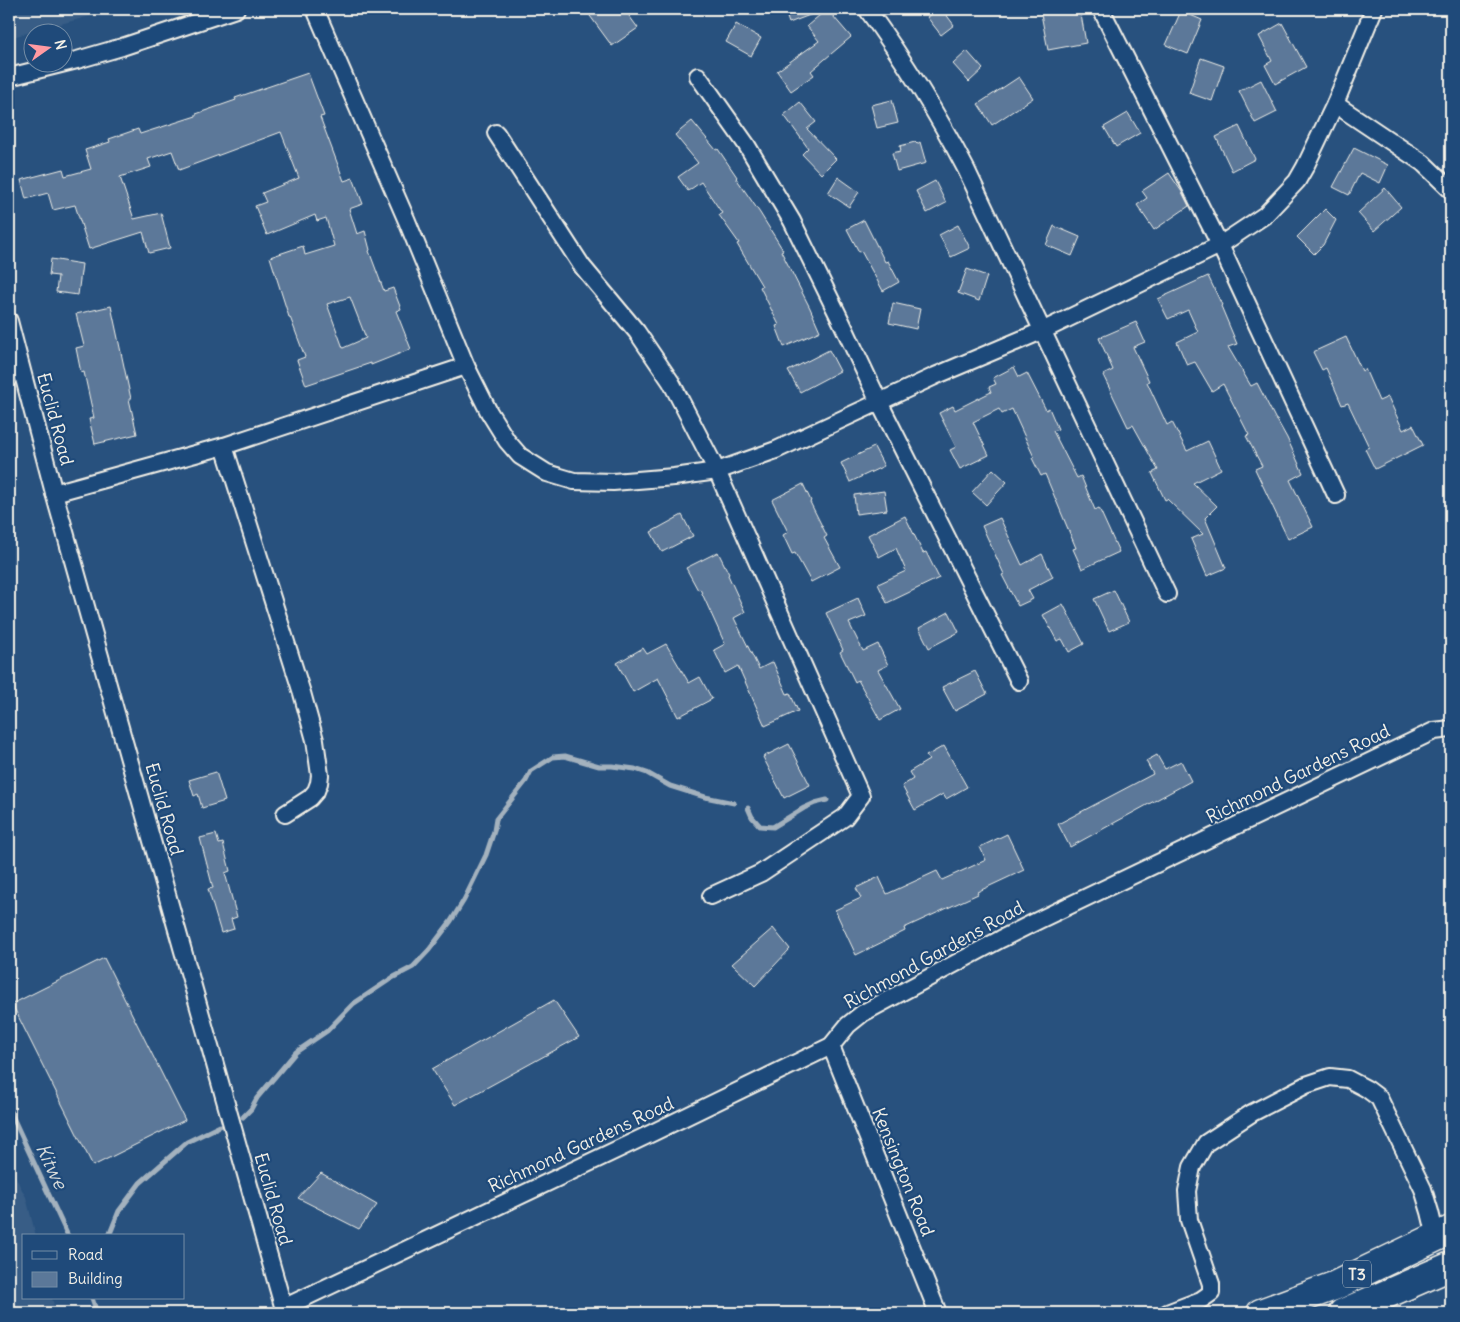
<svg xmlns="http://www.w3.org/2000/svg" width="1460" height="1322" font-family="Delius,sans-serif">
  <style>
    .built { fill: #375d86 }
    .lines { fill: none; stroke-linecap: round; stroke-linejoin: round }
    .stream { stroke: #a4b2be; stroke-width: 5 }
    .building { fill: #5b7899; stroke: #f4f1e8; fill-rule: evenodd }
    .street-casing { stroke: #f4f1e8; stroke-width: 20 }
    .highway-casing { stroke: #f4f1e8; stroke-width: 31 }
    .street { stroke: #1f4a7a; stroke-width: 16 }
    .highway { stroke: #1f4a7a; stroke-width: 28 }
    .labels { text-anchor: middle; stroke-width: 4.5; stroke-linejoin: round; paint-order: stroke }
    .shield { fill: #1f4a7a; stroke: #b4bfc7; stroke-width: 1 }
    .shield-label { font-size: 16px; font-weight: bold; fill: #f4f1e8 }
    .street-label { font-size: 18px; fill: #f4f1e8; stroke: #1f4a7a }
    .water-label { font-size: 19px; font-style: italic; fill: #d9dcda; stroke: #1f4a7a }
  </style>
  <rect width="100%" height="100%" fill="#28517e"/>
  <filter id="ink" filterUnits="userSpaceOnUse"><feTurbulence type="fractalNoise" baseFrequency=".02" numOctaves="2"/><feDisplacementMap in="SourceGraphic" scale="10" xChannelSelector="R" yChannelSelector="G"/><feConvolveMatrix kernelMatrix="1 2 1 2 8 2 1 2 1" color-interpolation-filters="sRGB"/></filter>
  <g filter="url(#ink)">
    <g class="built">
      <path d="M9 9H116L9 38Z"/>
      <path d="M9 1165 26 1197 36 1236H24V1298H52L56 1313H9Z"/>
    </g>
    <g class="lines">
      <g class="stream">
        <path d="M748 808 752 817 760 826 773 827 804 808 815 803 827 800"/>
        <path d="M9 1109 68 1236"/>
        <path d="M243 1117 251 1109 257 1098 296 1052 327 1031 353 1004 392 978 413 967 429 950 451 921 464 900 486 855 494 831 496 819 526 781 531 771 553 757 565 756 599 766H612L635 769 647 773 670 786 705 797 734 803"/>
        <path d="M109 1236 119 1211 140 1183 187 1142 220 1126"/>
        <path d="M92 1298 97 1313"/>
      </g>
    </g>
    <g class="building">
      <path d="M585 9H624L638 28 612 46Z"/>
      <path d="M784 9H823V10L789 23Z"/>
      <path d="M827 9 851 37 811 71 814 75 791 91 777 71 819 41 807 26Z"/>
      <path d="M938 9H942L954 25 941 35 927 17Z"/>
      <path d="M1040 9H1080L1086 43 1048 50Z"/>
      <path d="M1181 11 1202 20 1188 54 1166 45Z"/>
      <path d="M1282 23 1306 67 1275 84 1265 65 1272 61 1259 36Z"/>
      <path d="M736 24 761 38 751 56 726 42Z"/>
      <path d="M967 51 983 69 969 82 953 64Z"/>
      <path d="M1201 58 1224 66 1212 101 1189 93Z"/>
      <path d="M308 73 324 116 320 117 344 181 353 178 363 204 349 209 357 234 365 231 370 250 369 251 384 291 393 288 401 309 396 311 411 349 371 365V363L306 385 297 360 305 357 290 317H289L270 257 303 246 305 255 334 246 326 218 317 221 315 215 267 235 255 206 266 202 262 193 299 178 281 132 179 170 172 151 148 159 151 167 120 177 134 219 161 213 170 248 149 253 143 232 89 249 75 205 53 210 48 193 26 199 21 180 63 169 65 176 91 169 85 150 110 142 109 139 138 129 140 134 196 116V114L236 100 235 98ZM350 297 366 338 343 348 327 304Z"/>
      <path d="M1019 77 1033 98 992 125 978 104Z"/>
      <path d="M1261 80 1277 112 1255 123 1239 91Z"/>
      <path d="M892 100 898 123 877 128 871 105Z"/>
      <path d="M800 102 816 122 807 129 836 159 821 174 802 154 808 148 784 115Z"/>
      <path d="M1128 113 1140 133 1116 147 1104 127Z"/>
      <path d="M692 121 716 150 718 149 737 177 736 178 760 213 783 250 781 251 810 308 820 331 784 347 776 326 779 325 760 287 762 286 737 244 739 243 719 215 722 213 701 182 688 191 678 177 698 163 675 135Z"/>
      <path d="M1239 126 1255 159 1232 171 1216 137Z"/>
      <path d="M915 142 917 144 920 142 926 163 897 171 892 153 901 151 900 146Z"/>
      <path d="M1354 148 1388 165 1380 183 1360 173 1349 195 1333 187Z"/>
      <path d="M1169 173 1182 192 1189 206 1154 230 1137 205 1147 198 1142 191Z"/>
      <path d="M838 177 859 192 849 207 828 193Z"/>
      <path d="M935 181 946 203 927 213 916 191Z"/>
      <path d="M1385 188 1401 207 1374 231 1358 213Z"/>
      <path d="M1325 209 1336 220 1323 245 1314 254 1297 237Z"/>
      <path d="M864 220 885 262 888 261 899 282 883 291 861 251 859 252 847 229Z"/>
      <path d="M958 225 970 248 951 257 939 235Z"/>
      <path d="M1054 226 1080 237 1072 256 1046 245Z"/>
      <path d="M51 259 82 264 78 295 56 292 58 276 49 275Z"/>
      <path d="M967 269 987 276 979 301 958 293Z"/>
      <path d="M1208 276 1222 305 1221 306 1237 344 1228 347 1251 386 1257 383 1276 420H1277L1287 438 1303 473 1290 480 1313 527 1288 539 1255 469 1262 466 1246 436 1249 435 1223 384 1212 391 1195 362 1187 365 1177 342 1198 332 1188 310 1168 319 1158 299Z"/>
      <path d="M893 303 920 309 916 329 889 323Z"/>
      <path d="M111 306 131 399H129L137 434 95 444 89 419 94 418 84 372 81 373 76 348 84 346 76 314Z"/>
      <path d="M1136 322 1145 342 1133 347 1149 381 1147 382 1167 425 1172 422 1187 451 1208 441 1221 469 1193 483 1217 506 1205 518 1226 568 1207 576 1191 539 1203 534 1167 499 1165 500 1152 473 1158 470 1133 425 1128 427 1103 375 1113 370 1099 338Z"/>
      <path d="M1346 337 1362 371 1365 369 1379 401 1388 397 1403 430 1413 425 1423 445 1375 469 1365 449 1369 447 1348 403 1342 405 1326 368 1322 370 1313 352Z"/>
      <path d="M829 350 840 371 800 392 788 371Z"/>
      <path d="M1014 367 1019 377 1027 373 1046 410 1049 408 1058 429 1053 431 1077 478 1081 476 1095 510 1099 508 1119 552 1082 569 1073 549 1076 548 1045 474 1041 476 1032 458 1034 457 1012 409 1002 414 999 409 973 422 989 455 960 469 950 450 956 447 939 413 953 406 955 410 991 392 989 387 996 384 993 378Z"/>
      <path d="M874 447 884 466 850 482 841 463Z"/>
      <path d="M993 469 1007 482 986 505 972 492Z"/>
      <path d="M803 484 811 501 810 502 827 536 824 538 840 567 811 582 795 553 792 554 783 535 788 532 772 500Z"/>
      <path d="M884 491 887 510 856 514 854 495Z"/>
      <path d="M682 515 693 536 662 552 651 532Z"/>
      <path d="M905 516 923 553 926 552 939 578 887 603 878 584 906 571 896 548 879 557 868 535Z"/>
      <path d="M1000 518 1022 565 1042 554 1053 577 1028 590 1033 599 1018 606 1002 575 1004 574 982 526Z"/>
      <path d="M718 552 729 574 728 575 745 612 734 618 759 669 773 662 787 694 790 693 798 711 765 726 738 666 725 673 714 650 725 644 700 589 698 590 686 568Z"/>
      <path d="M1114 590 1129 622 1109 631 1094 599Z"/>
      <path d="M858 598 866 616 849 623 863 651 878 644 888 665 878 670 900 709 880 720 858 680 855 682 840 652 843 650 826 613Z"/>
      <path d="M1063 604 1084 644 1069 652 1062 639 1057 641 1043 615Z"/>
      <path d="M949 612 959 632 929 648 919 628Z"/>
      <path d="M666 644 689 683 700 677 712 699 678 717 658 678 633 692 617 663 643 648 647 654Z"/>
      <path d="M975 671 987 694 955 711 942 687Z"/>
      <path d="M789 744 810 785 784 798 763 757Z"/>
      <path d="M944 746 967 787 946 799 943 794 915 810 902 786 913 779 909 772 929 760 926 756Z"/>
      <path d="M1157 755 1165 769 1181 761 1191 781 1070 847 1058 824 1153 774 1146 761Z"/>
      <path d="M216 772 225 801 202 808 198 794 194 796 189 780Z"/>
      <path d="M216 834 219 844 223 843 230 871 225 873 237 917 231 919 234 929 221 933 208 889 213 888 200 838Z"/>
      <path d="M1007 834 1024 870 977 892 978 894 904 928 905 931 856 955 835 910 861 898 856 888 879 877 887 894 937 871 942 880 986 860 980 847Z"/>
      <path d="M773 928 790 949 755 986 732 964Z"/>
      <path d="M104 958 185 1120 93 1166 12 1004Z"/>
      <path d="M554 1000 579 1037 455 1105 432 1069Z"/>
      <path d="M321 1173 377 1205 359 1229 298 1198Z"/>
    </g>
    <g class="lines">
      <g class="street-casing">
        <g id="street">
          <path d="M315 9 407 221 466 366 489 412 507 441 520 456 547 473 574 481 613 482 674 477 717 471 776 450 935 376 1044 330 1220 245 1265 215 1297 181 1305 167 1335 104 1374 9"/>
          <path d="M867 9C904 60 937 113 966 169L1167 594"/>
          <path d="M1101 9 1220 245 1336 495"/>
          <path d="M698 76 746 144 792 221 842 323 879 402 1019 681"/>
          <path d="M9 77 77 60 122 47 236 9"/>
          <path d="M1335 104 1423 163 1451 190"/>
          <path d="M496 133 582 266 637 332 671 382 717 471 861 796 845 817 761 873 711 896"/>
          <path d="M9 321 54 493 285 1313"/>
          <path d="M224 446 302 693 315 740 320 775 319 783 316 791 310 798 285 814"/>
          <path d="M54 493 224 446 466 366"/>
          <path d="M831 1046 938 1313"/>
          <path d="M283 1308 652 1133 831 1046 848 1025 863 1013 1001 939 1039 920 1434 731 1451 729"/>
          <path d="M1167 1313 1201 1300 1211 1293V1284L1189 1220 1187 1191 1192 1167 1206 1143 1252 1113 1306 1085 1330 1077 1348 1079 1367 1089 1379 1098 1423 1189 1430 1212 1436 1237"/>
        </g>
      </g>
      <g class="highway-casing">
        <g id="highway">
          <path d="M1261 1313 1334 1286 1451 1230"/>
          <path d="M1343 1313 1451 1266"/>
        </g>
      </g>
      <use href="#street" class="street"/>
      <use href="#highway" class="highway"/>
    </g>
  </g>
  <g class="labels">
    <rect class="shield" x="1343" y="1260.5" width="28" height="27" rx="4"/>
    <g class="shield-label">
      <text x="1357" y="1280">T3</text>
    </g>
    <g class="street-label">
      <text transform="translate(55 419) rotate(75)" y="6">Euclid Road</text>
      <text transform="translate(1298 774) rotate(-26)" y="6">Richmond Gardens Road</text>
      <text transform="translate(164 809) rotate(74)" y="6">Euclid Road</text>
      <text transform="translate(934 955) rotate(-29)" y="6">Richmond Gardens Road</text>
      <text transform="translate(581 1145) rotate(-25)" y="6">Richmond Gardens Road</text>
      <text transform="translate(903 1172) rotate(68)" y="6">Kensington Road</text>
      <text transform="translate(273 1199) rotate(74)" y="6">Euclid Road</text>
    </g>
    <g class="water-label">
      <text transform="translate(52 1166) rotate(65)" y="7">Kitwe</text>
    </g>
  </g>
  <rect width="1460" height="1322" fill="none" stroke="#1f4a7a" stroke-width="30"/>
  <rect x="15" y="15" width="1430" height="1292" fill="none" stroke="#f4f1e8" stroke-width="2" filter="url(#ink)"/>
  <rect x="22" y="1234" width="162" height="65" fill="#1f4a7a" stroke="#748da6"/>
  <rect x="32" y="1251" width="25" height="8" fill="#1f4a7a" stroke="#748da6"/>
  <text x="68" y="1260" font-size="15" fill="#f4f1e8">Road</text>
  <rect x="32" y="1272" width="25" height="15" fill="#5b7899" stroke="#748da6"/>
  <text x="68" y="1284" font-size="15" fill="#f4f1e8">Building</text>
  <g transform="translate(48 48) rotate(76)"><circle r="24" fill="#1f4a7a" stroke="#748da6"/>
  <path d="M0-4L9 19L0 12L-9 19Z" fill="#ff9aa2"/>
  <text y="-8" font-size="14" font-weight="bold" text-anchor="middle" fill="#f4f1e8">N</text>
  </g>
</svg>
